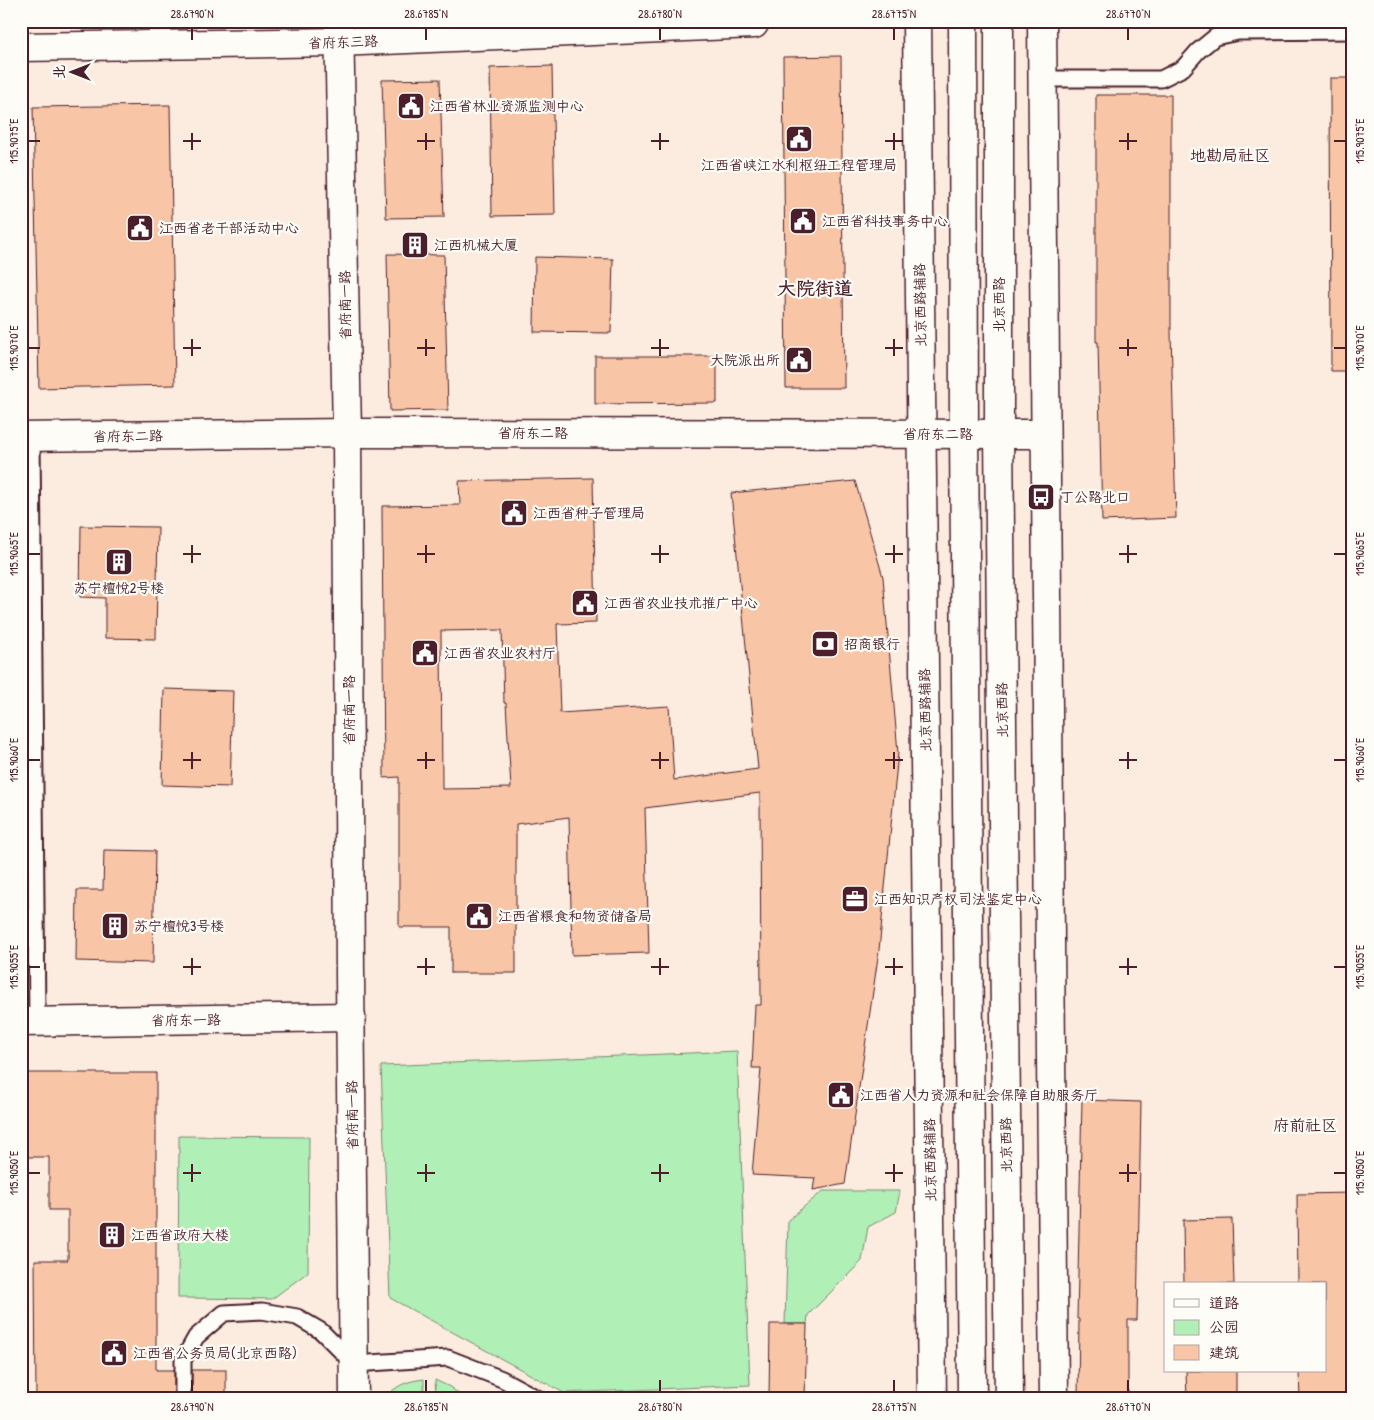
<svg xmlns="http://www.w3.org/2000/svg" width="1374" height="1420" font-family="'Patrick Hand','LXGW WenKai TC',sans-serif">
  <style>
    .green { fill: #b0efb6; stroke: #7d8770 }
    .building { fill: #f8c6a7; stroke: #4a1f2b; fill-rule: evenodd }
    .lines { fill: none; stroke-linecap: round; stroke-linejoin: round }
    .lane-casing { stroke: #4a1f2b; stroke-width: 19 }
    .street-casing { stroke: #4a1f2b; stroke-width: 31 }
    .secondary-casing { stroke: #4a1f2b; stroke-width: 31 }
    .primary-casing { stroke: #4a1f2b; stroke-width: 31 }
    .lane { stroke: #fdfcf7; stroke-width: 15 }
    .street { stroke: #fdfcf7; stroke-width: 28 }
    .secondary { stroke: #fdfcf7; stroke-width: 28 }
    .primary { stroke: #fdfcf7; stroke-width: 28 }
    .ticks { fill: none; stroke: #4a1f2b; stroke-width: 2 }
    .labels { text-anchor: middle; stroke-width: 4.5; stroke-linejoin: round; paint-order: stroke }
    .street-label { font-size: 14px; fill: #4a1f2b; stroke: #fdfcf7 }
    .poi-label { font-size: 14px; fill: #4a1f2b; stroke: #fdfcf7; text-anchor: start }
    .quarter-label { font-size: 16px; fill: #4a1f2b; stroke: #fdfcf7 }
    .district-label { font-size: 19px; font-weight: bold; fill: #4a1f2b; stroke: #fdfcf7 }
    .neatline { fill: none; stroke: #4a1f2b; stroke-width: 2 }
    .ticks-label { font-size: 12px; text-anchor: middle; fill: #4a1f2b }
  </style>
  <rect width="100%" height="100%" fill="#fcecdf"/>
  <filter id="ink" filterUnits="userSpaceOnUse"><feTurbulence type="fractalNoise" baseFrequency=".02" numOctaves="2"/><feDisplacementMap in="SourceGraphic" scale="10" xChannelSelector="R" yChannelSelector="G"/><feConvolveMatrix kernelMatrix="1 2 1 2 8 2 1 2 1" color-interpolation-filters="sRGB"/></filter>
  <g filter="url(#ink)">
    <g class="green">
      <path d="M737 1051 750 1385 564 1393 390 1298 381 1066Z"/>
      <path d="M179 1136 309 1137 308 1272 272 1299 178 1298Z"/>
      <path d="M823 1191H900L896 1212 868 1227 862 1261 808 1315 807 1324H785L788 1220Z"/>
      <path d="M424 1379V1399H384C396 1385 407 1381 424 1379Z"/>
      <path d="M435 1380 450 1387 465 1399H436Z"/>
    </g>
    <g class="building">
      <path d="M841 56 844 388H786L783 57Z"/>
      <path d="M552 66 555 215 492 216 490 68Z"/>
      <path d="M1330 78H1353V371H1331Z"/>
      <path d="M440 79 444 217 386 218 382 80Z"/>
      <path d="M1096 95H1171V332L1176 518 1102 521 1098 342H1096Z"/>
      <path d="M170 105 175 385 39 388 33 107Z"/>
      <path d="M387 254 444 255 448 410 390 411Z"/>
      <path d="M535 257 613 259 611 333 534 332Z"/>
      <path d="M595 356H717V403L595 404Z"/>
      <path d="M593 478 596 623 557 624 560 713 669 706 674 780 758 769 731 493 855 481 883 577 898 753 879 950 845 1184 813 1190 815 1178 752 1175 761 1068H752L755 1005H761L760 793 645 808 649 953 572 955 569 817 516 824V973H451V927H399V777L384 778 382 506 460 505 459 481ZM502 630 504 703H506L511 788 442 789 441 631Z"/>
      <path d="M81 526 158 527 156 639 105 638V598L80 597Z"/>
      <path d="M164 689 233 691 230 787 162 785Z"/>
      <path d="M104 850 155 851 153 963 76 961 77 890H103Z"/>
      <path d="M21 1073H156V1370H174V1399H36L35 1260H68V1210H49V1157H21Z"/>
      <path d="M1082 1100 1141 1102 1137 1320H1128V1399H1078L1079 1319H1077Z"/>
      <path d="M1353 1193V1399H1300L1299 1371H1325V1284H1298L1297 1194Z"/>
      <path d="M1232 1219 1234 1284H1184L1183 1220Z"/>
      <path d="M770 1324H807L805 1399H769Z"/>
      <rect x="192" y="1370" width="34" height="29"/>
      <path d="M1186 1371H1236V1399H1187Z"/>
    </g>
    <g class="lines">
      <g class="lane-casing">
        <g id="lane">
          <path d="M1042 79H1161L1183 68 1198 51 1215 37 1238 32 1353 31"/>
          <path d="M32 437 37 1022"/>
          <path d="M183 1399V1360L196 1337 224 1313 262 1311 297 1317 321 1331 354 1364 448 1358 502 1379 539 1399"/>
        </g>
      </g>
      <g class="street-casing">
        <g id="street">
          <path d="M339 21 347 433 350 974 354 1399"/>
          <path d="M21 47 339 42 754 24"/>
          <path d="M21 437 347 433 1045 434"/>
          <path d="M21 1022 351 1017"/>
        </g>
      </g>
      <g class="secondary-casing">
        <g id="secondary">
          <path d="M917 21 932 1399"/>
          <path d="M1042 21 1054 1399"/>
        </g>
      </g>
      <g class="primary-casing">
        <g id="primary">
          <path d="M963 21 964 434 972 1399"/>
          <path d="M999 21V434L1009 1399"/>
        </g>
      </g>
      <use href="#lane" class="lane"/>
      <use href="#street" class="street"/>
      <use href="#secondary" class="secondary"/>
      <use href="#primary" class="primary"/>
    </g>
  </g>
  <path class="ticks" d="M192 28V40M426 28V40M660 28V40M894 28V40M1128 28V40M192 133V150M426 133V150M660 133V150M894 133V150M1128 133V150M28 141H40M183 141H201M417 141H435M651 141H669M885 141H903M1119 141H1137M1334 141H1346M192 339V356M426 339V356M660 339V356M894 339V356M1128 339V356M28 348H40M183 348H201M417 348H435M651 348H669M885 348H903M1119 348H1137M1334 348H1346M192 545V563M426 545V563M660 545V563M894 545V563M1128 545V563M28 554H40M183 554H201M417 554H435M651 554H669M885 554H903M1119 554H1137M1334 554H1346M192 752V769M426 752V769M660 752V769M894 752V769M1128 752V769M28 760H40M183 760H201M417 760H435M651 760H669M885 760H903M1119 760H1137M1334 760H1346M192 958V975M426 958V975M660 958V975M894 958V975M1128 958V975M28 967H40M183 967H201M417 967H435M651 967H669M885 967H903M1119 967H1137M1334 967H1346M192 1164V1182M426 1164V1182M660 1164V1182M894 1164V1182M1128 1164V1182M28 1173H40M183 1173H201M417 1173H435M651 1173H669M885 1173H903M1119 1173H1137M1334 1173H1346M192 1380V1392M426 1380V1392M660 1380V1392M894 1380V1392M1128 1380V1392"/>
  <defs>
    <g id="civic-square" transform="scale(1.4375)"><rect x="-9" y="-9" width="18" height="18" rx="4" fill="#4a1f2b" stroke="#fdfcf7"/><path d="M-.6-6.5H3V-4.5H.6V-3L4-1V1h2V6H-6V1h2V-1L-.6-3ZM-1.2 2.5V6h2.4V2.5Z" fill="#fff"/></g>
    <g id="building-square" transform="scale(1.4375)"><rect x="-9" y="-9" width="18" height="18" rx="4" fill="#4a1f2b" stroke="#fdfcf7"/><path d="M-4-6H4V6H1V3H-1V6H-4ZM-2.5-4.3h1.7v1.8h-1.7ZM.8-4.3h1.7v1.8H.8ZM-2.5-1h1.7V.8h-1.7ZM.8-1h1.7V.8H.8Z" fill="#fff"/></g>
    <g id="bus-square" transform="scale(1.4375)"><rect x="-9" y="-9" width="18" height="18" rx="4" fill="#4a1f2b" stroke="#fdfcf7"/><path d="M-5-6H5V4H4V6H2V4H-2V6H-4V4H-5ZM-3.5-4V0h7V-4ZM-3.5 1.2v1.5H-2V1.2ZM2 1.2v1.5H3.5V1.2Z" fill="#fff"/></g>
    <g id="bank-square" transform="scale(1.4375)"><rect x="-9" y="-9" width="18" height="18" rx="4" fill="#4a1f2b" stroke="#fdfcf7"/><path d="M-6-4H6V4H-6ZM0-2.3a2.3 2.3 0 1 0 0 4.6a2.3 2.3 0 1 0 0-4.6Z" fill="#fff"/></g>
    <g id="office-square" transform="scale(1.4375)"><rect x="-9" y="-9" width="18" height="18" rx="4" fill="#4a1f2b" stroke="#fdfcf7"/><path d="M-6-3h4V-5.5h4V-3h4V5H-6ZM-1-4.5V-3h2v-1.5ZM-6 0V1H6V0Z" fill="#fff"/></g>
  </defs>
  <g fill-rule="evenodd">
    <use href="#civic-square" x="411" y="106"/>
    <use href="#civic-square" x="799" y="139"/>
    <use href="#civic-square" x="803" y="221"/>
    <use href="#civic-square" x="140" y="228"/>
    <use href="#building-square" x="415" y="245"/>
    <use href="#civic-square" x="799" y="360"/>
    <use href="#bus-square" x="1041" y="497"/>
    <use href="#civic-square" x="514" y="513"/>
    <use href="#building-square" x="119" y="562"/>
    <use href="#civic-square" x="585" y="603"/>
    <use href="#bank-square" x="825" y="644"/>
    <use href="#civic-square" x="425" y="653"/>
    <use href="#office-square" x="855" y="899"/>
    <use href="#civic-square" x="479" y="916"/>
    <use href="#building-square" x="115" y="926"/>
    <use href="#civic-square" x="841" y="1095"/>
    <use href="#building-square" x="112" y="1235"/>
    <use href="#civic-square" x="114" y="1353"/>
  </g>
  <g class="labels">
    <g class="street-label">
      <text transform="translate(343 42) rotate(-2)" y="5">省府东三路</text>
      <text transform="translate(345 305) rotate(-91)" y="5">省府南一路</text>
      <text transform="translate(920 305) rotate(-91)" y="5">北京西路辅路</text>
      <text transform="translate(999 305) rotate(-90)" y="5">北京西路</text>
      <text x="533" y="438">省府东二路</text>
      <text x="938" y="439">省府东二路</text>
      <text transform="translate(128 436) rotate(-1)" y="5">省府东二路</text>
      <text transform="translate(349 710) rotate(-90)" y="5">省府南一路</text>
      <text transform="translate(925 710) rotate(-91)" y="5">北京西路辅路</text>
      <text transform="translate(1002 710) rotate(-91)" y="5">北京西路</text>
      <text transform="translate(186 1020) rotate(-1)" y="5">省府东一路</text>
      <text transform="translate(352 1115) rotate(-91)" y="5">省府南一路</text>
      <text transform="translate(1006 1145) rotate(-91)" y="5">北京西路</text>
      <text transform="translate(930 1160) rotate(-91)" y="5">北京西路辅路</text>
    </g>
    <g class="poi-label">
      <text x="430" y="111">江西省林业资源监测中心</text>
      <text x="799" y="170" text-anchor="middle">江西省峡江水利枢纽工程管理局</text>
      <text x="822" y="226">江西省科技事务中心</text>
      <text x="159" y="233">江西省老干部活动中心</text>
      <text x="434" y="250">江西机械大厦</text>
      <text x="780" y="365" text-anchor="end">大院派出所</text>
      <text x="1060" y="502">丁公路北口</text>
      <text x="533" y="518">江西省种子管理局</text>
      <text x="119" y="593" text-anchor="middle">苏宁檀悦2号楼</text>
      <text x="604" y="608">江西省农业技术推广中心</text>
      <text x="844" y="649">招商银行</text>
      <text x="444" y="658">江西省农业农村厅</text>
      <text x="874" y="904">江西知识产权司法鉴定中心</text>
      <text x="498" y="921">江西省粮食和物资储备局</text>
      <text x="134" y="931">苏宁檀悦3号楼</text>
      <text x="860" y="1100">江西省人力资源和社会保障自助服务厅</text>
      <text x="131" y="1240">江西省政府大楼</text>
      <text x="133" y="1358">江西省公务员局(北京西路)</text>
    </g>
    <g class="quarter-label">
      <text x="1230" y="161">地勘局社区</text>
      <text x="1305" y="1131">府前社区</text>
    </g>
    <g class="district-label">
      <text x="815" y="295">大院街道</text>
    </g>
  </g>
  <rect width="1374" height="1420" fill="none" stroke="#fdfcf7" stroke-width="55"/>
  <rect x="1164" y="1282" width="162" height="90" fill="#fdfcf7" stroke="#b5a4a5"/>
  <rect x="1174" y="1299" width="25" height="8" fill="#fdfcf7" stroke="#b5a4a5"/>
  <text x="1209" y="1308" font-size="15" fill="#4a1f2b">道路</text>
  <rect x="1174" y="1320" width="25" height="15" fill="#b0efb6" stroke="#b5a4a5"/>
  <text x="1209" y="1332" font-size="15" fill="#4a1f2b">公园</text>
  <rect x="1174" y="1345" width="25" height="15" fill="#f8c6a7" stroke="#b5a4a5"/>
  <text x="1209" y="1358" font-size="15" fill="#4a1f2b">建筑</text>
  <g transform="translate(72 72) rotate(270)" stroke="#fdfcf7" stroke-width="4" paint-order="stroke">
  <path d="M0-4L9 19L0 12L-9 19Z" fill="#4a1f2b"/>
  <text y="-8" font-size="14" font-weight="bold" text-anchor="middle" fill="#4a1f2b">北</text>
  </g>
  <rect x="28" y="28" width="1318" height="1364" class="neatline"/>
  <g class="ticks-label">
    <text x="192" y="18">28.6790°N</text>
    <text x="426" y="18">28.6785°N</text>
    <text x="660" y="18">28.6780°N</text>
    <text x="894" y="18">28.6775°N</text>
    <text x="1128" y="18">28.6770°N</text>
    <text transform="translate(1360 141) rotate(-90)" y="4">115.9075°E</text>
    <text transform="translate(14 141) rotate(-90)" y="4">115.9075°E</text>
    <text transform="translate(1360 348) rotate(-90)" y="4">115.9070°E</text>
    <text transform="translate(14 348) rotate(-90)" y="4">115.9070°E</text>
    <text transform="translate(1360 554) rotate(-90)" y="4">115.9065°E</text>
    <text transform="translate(14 554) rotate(-90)" y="4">115.9065°E</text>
    <text transform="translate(1360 760) rotate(-90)" y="4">115.9060°E</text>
    <text transform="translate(14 760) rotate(-90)" y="4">115.9060°E</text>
    <text transform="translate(1360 967) rotate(-90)" y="4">115.9055°E</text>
    <text transform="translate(14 967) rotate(-90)" y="4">115.9055°E</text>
    <text transform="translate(1360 1173) rotate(-90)" y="4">115.9050°E</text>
    <text transform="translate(14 1173) rotate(-90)" y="4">115.9050°E</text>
    <text x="192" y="1411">28.6790°N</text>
    <text x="426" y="1411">28.6785°N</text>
    <text x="660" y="1411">28.6780°N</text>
    <text x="894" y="1411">28.6775°N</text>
    <text x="1128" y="1411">28.6770°N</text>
  </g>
</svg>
